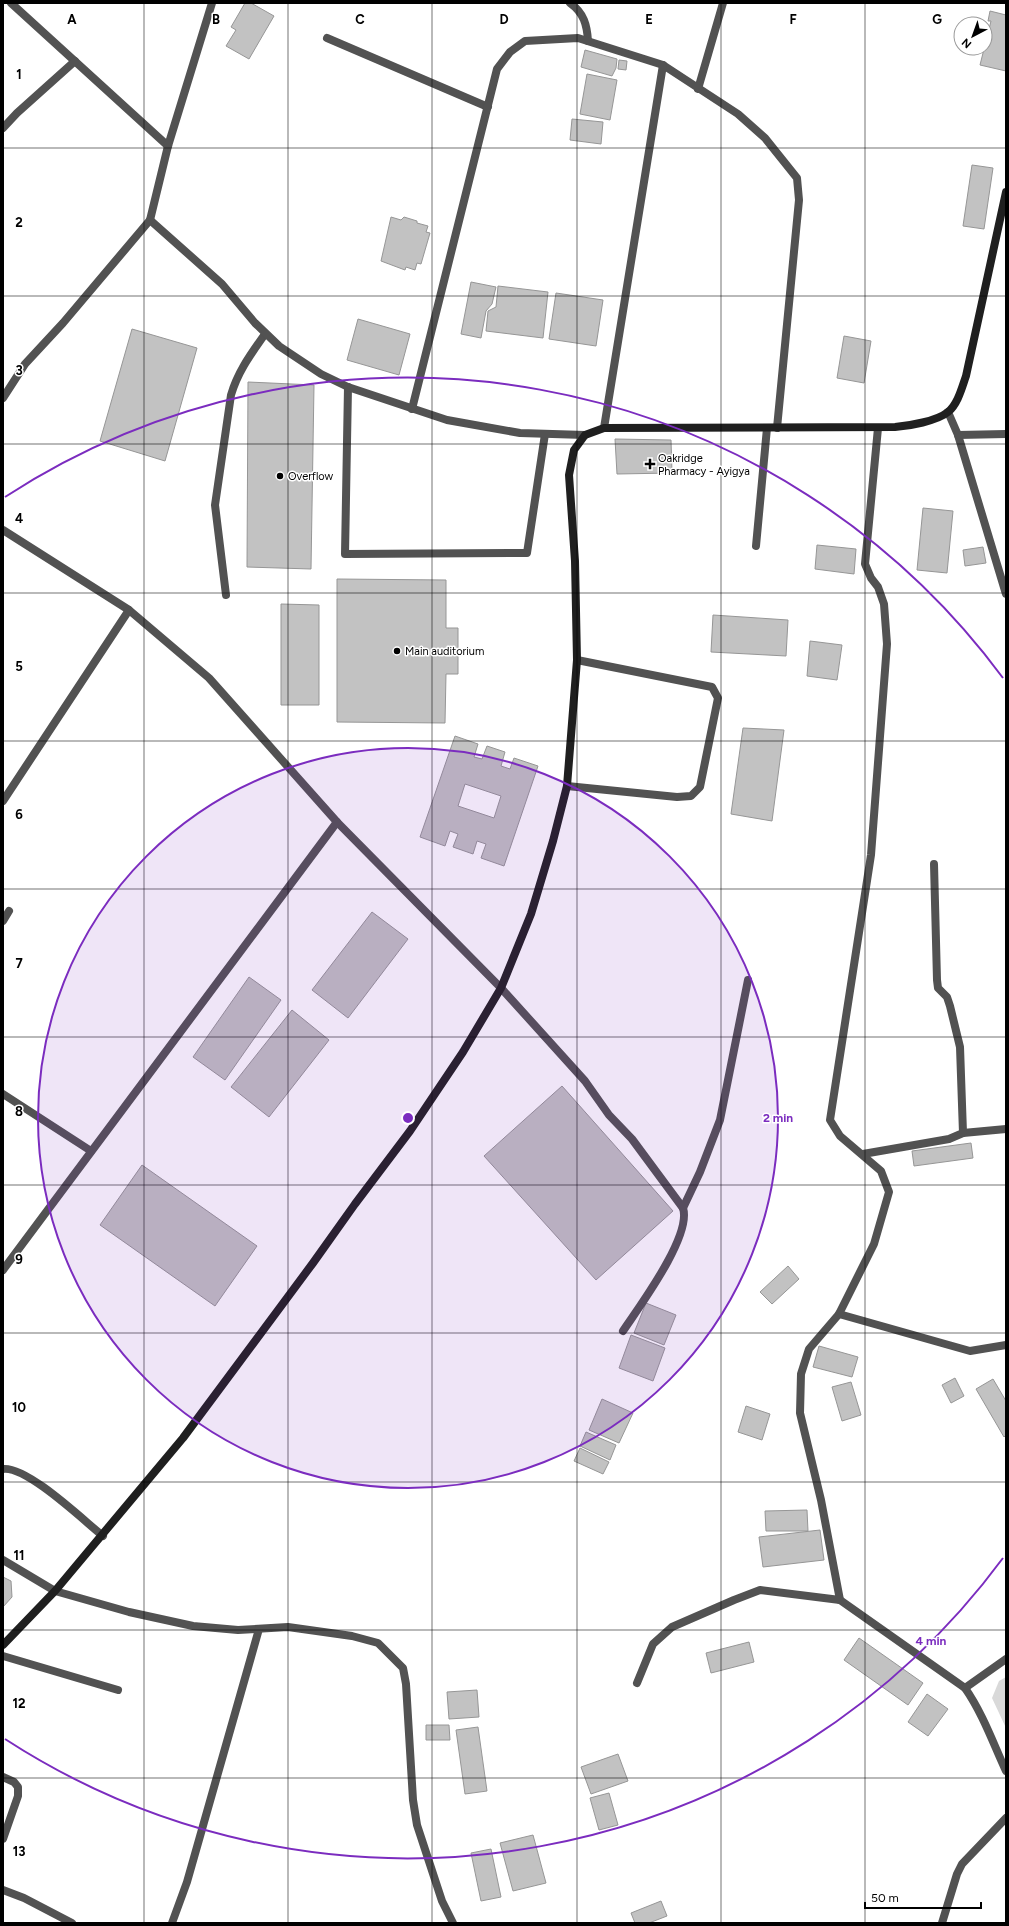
<svg xmlns="http://www.w3.org/2000/svg" width="1009" height="1926" font-family="Figtree,sans-serif">
  <style>
    .green { fill: #d9d9d9 }
    .building { fill: #c2c2c2; stroke: #969696; fill-rule: evenodd }
    .lines { fill: none; stroke-linecap: round; stroke-linejoin: round }
    .lane { stroke: #525252; stroke-width: 8 }
    .street { stroke: #525252; stroke-width: 8 }
    .secondary { stroke: #1f1f1f; stroke-width: 8 }
    .grid { fill: none; stroke: #000; stroke-width: 1; stroke-opacity: 0.55 }
    .ring { fill: none; stroke: #7b2cbf; stroke-width: 2 }
    .poi-dot { fill: #000; stroke: #fff; stroke-width: 1.5 }
    .labels { text-anchor: middle; stroke-width: 3; stroke-linejoin: round; paint-order: stroke }
    .poi-label { font-size: 11px; fill: #000; stroke: #fff; text-anchor: start }
    .grid-label { font-size: 13px; text-anchor: middle; font-weight: bold; fill: #000; stroke: #fff; stroke-width: 3; stroke-linejoin: round; paint-order: stroke }
    .centre { fill: #7b2cbf; stroke: #fff; stroke-width: 2 }
    .ring-label { font-size: 12px; text-anchor: middle; font-weight: bold; fill: #7b2cbf; stroke: #fff; stroke-width: 3; stroke-linejoin: round; paint-order: stroke }
  </style>
  <rect width="100%" height="100%" fill="#fff"/>
  <path class="green" d="M1006 1677V1728L992 1698 999 1681Z"/>
  <g class="building">
    <path d="M245 3H251L274 16 249 59 226 46 236 30 231 27Z"/>
    <path d="M990 11 1006 15V71L980 65 991 21H988Z"/>
    <path d="M585 50 617 59 616 68 612 76 581 67Z"/>
    <path d="M619 60 627 61 626 70 618 69Z"/>
    <path d="M587 74 617 80 610 120 580 114Z"/>
    <path d="M572 119 603 122 601 144 570 140Z"/>
    <path d="M972 165 993 168 984 229 963 226Z"/>
    <path d="M391 217 401 220 404 217 417 221V223L428 226 426 232 430 233 421 264 417 263 415 270 406 267 405 270 381 261Z"/>
    <path d="M471 282 496 287 492 304 486 311 481 338 461 334Z"/>
    <path d="M498 286 548 292 543 338 486 331 488 311 496 307Z"/>
    <path d="M556 293 603 300 596 346 549 339Z"/>
    <path d="M358 319 410 334 399 375 347 360Z"/>
    <path d="M132 329 197 348 165 461 100 441Z"/>
    <path d="M844 336 871 341 864 383 837 378Z"/>
    <path d="M248 382 314 385 311 569 247 567Z"/>
    <path d="M615 439 671 440 672 473 617 474Z"/>
    <path d="M923 508 953 511 947 573 917 570Z"/>
    <path d="M817 545 856 549 854 574 815 569Z"/>
    <path d="M983 547 986 563 965 566 963 550Z"/>
    <path d="M337 579 446 580V628H458V674H446L445 723 337 722Z"/>
    <path d="M281 604 319 605V705H281Z"/>
    <path d="M713 615 788 620 786 656 711 652Z"/>
    <path d="M810 641 842 645 837 680 807 676Z"/>
    <path d="M743 728 784 730 772 821 731 814Z"/>
    <path d="M455 736 478 744 474 757 482 759 487 746 505 752 501 766 510 769 514 758 538 766 504 866 481 858 486 844 477 841 473 854 453 847 458 834 450 831 445 846 420 837ZM465 784 501 796 494 818 458 806Z"/>
    <path d="M372 912 408 939 348 1018 312 990Z"/>
    <path d="M249 977 281 1000 225 1080 193 1057Z"/>
    <path d="M292 1010 329 1040 269 1117 231 1087Z"/>
    <path d="M562 1086 673 1211 596 1280 484 1156Z"/>
    <path d="M971 1143 973 1158 914 1166 912 1151Z"/>
    <path d="M142 1165 257 1246 215 1306 100 1225Z"/>
    <path d="M788 1266 799 1279 772 1304 760 1292Z"/>
    <path d="M646 1303 676 1315 664 1345 634 1333Z"/>
    <path d="M631 1335 665 1348 653 1381 619 1368Z"/>
    <path d="M819 1346 858 1357 852 1377 813 1367Z"/>
    <path d="M955 1378 964 1396 951 1403 942 1385Z"/>
    <path d="M993 1379 1006 1401V1435L1004 1437 976 1389Z"/>
    <path d="M851 1382 861 1415 842 1421 832 1387Z"/>
    <path d="M602 1399 633 1413 619 1443 589 1430Z"/>
    <path d="M746 1406 770 1414 762 1440 738 1432Z"/>
    <path d="M586 1432 616 1445 610 1460 580 1446Z"/>
    <path d="M580 1448 609 1462 603 1474 574 1461Z"/>
    <path d="M807 1510 808 1531H766L765 1511Z"/>
    <path d="M820 1530 824 1560 763 1567 759 1537Z"/>
    <path d="M3 1577 11 1581 12 1597 3 1607Z"/>
    <path d="M859 1638 923 1683 908 1705 844 1660Z"/>
    <path d="M749 1642 754 1662 711 1673 706 1653Z"/>
    <path d="M477 1690 479 1717 449 1719 447 1692Z"/>
    <path d="M927 1694 948 1709 928 1736 908 1722Z"/>
    <path d="M426 1725H449L450 1740H426Z"/>
    <path d="M478 1727 487 1791 465 1794 456 1730Z"/>
    <path d="M618 1754 628 1781 591 1794 581 1767Z"/>
    <path d="M609 1793 618 1825 599 1830 590 1798Z"/>
    <path d="M533 1835 546 1883 513 1891 500 1843Z"/>
    <path d="M491 1849 501 1897 481 1901 471 1853Z"/>
    <path d="M661 1901 667 1916 649 1923H635L631 1913Z"/>
  </g>
  <g class="lines">
    <g class="lane">
      <path d="M698 89 723 3"/>
      <path d="M348 387 345 554 527 553 545 434"/>
      <path d="M756 546 767 428"/>
      <path d="M226 595 215 505 231 395C238 371 251 354 265 334"/>
      <path d="M567 786 677 797 691 796 700 787 718 698 712 687 577 660"/>
      <path d="M3 921 9 911"/>
      <path d="M501 988 585 1081 609 1115 632 1139 683 1208C692 1236 639 1307 623 1331"/>
      <path d="M963 1133 1006 1129"/>
      <path d="M863 1154 949 1139 963 1133 960 1047 950 1006 947 997 938 988 937 980 934 864"/>
      <path d="M683 1208 700 1172 720 1120 748 980"/>
      <path d="M3 1469C27 1466 83 1520 103 1536"/>
      <path d="M3 1656 118 1690"/>
      <path d="M3 1777 14 1782 18 1787V1796L3 1839"/>
    </g>
    <g class="street">
      <path d="M11 3 168 146"/>
      <path d="M570 3C584 13 587 25 588 41"/>
      <path d="M327 38 488 107"/>
      <path d="M3 128 17 113 75 61"/>
      <path d="M150 220 222 284 255 323 279 346 321 374 348 387 447 420 520 433 585 435"/>
      <path d="M3 398 25 364 63 323 150 220 168 146 212 3"/>
      <path d="M412 409 497 69 510 52 525 41 578 38 663 65 738 114 765 138 797 178 799 200 777 428"/>
      <path d="M948 412 958 435 1006 594"/>
      <path d="M604 428 663 65"/>
      <path d="M958 435 1006 434"/>
      <path d="M3 530 129 610 209 678 337 822 501 988"/>
      <path d="M3 801 129 610"/>
      <path d="M3 1094 91 1151"/>
      <path d="M3 1270 337 822"/>
      <path d="M839 1314 970 1351 1006 1345"/>
      <path d="M3 1560 55 1591 129 1612 193 1626 238 1630 288 1627 352 1636 378 1643 403 1668 406 1684 413 1800 417 1825 442 1901 453 1923"/>
      <path d="M840 1600 821 1500 800 1413 801 1374 809 1349 839 1314 874 1244 889 1192 881 1171 840 1136 830 1120 871 855 887 644 884 604 878 587 871 578 865 564 878 428"/>
      <path d="M637 1683 653 1644 672 1627 734 1600 760 1590 840 1600 965 1688C983 1714 993 1743 1006 1771"/>
      <path d="M965 1688 1006 1659"/>
      <path d="M3 1890 24 1898 72 1923"/>
      <path d="M172 1923 187 1882 259 1629"/>
      <path d="M942 1923 957 1874 962 1864 1006 1818"/>
    </g>
    <path class="secondary" d="M3 1645 55 1591 183 1438 313 1263 355 1204 410 1131 463 1052 501 988 531 914 553 841 567 786 577 660 575 561 569 475 574 450 585 435 604 428 895 427C909 426 937 421 948 412 958 404 962 387 966 376L1006 192"/>
  </g>
  <path class="grid" d="M144 3V1923M288 3V1923M432 3V1923M577 3V1923M721 3V1923M865 3V1923M3 148H1006M3 296H1006M3 444H1006M3 593H1006M3 741H1006M3 889H1006M3 1037H1006M3 1185H1006M3 1333H1006M3 1482H1006M3 1630H1006M3 1778H1006"/>
  <circle cx="408" cy="1118" r="370" fill="#7b2cbf" fill-opacity=".12"/>
  <g class="ring">
    <circle cx="408" cy="1118" r="370"/>
    <path d="M1003 1558A740 740 0 0 1 5 1739M5 497A740 740 0 0 1 1003 678"/>
  </g>
  <g class="poi-dot">
    <path d="M648 458h4v4h4v4h-4v4h-4v-4h-4v-4h4z"/>
    <circle cx="280" cy="476" r="4"/>
    <circle cx="397" cy="651" r="4"/>
  </g>
  <g class="labels">
    <g class="poi-label">
      <text x="658" y="462">Oakridge<tspan x="658" dy="13">Pharmacy - Ayigya</tspan></text>
      <text x="288" y="480">Overflow</text>
      <text x="405" y="655">Main auditorium</text>
    </g>
  </g>
  <g class="grid-label">
    <text x="72" y="24">A</text>
    <text x="216" y="24">B</text>
    <text x="360" y="24">C</text>
    <text x="504" y="24">D</text>
    <text x="649" y="24">E</text>
    <text x="793" y="24">F</text>
    <text x="937" y="24">G</text>
    <text x="19" y="79">1</text>
    <text x="19" y="227">2</text>
    <text x="19" y="375">3</text>
    <text x="19" y="523">4</text>
    <text x="19" y="671">5</text>
    <text x="19" y="819">6</text>
    <text x="19" y="968">7</text>
    <text x="19" y="1116">8</text>
    <text x="19" y="1264">9</text>
    <text x="19" y="1412">10</text>
    <text x="19" y="1560">11</text>
    <text x="19" y="1708">12</text>
    <text x="19" y="1856">13</text>
  </g>
  <circle cx="408" cy="1118" r="6" class="centre"/>
  <g class="ring-label">
    <text x="778" y="1122">2 min</text>
    <text x="931" y="1645">4 min</text>
  </g>
  <rect width="1009" height="1926" fill="none" stroke="#000000" stroke-width="8"/>
  <g transform="translate(973 36) rotate(221)"><circle r="19" fill="#ffffff" stroke="#999999"/>
  <path d="M0-3L7 15L0 10L-7 15Z" fill="#000000"/>
  <text y="-6" font-size="11" font-weight="bold" text-anchor="middle" fill="#000000">N</text>
  </g>
  <path d="M865 1902v6h116v-6" fill="none" stroke="#000000" stroke-width="2"/>
  <text x="871" y="1902" font-size="12" fill="#000000" stroke="#ffffff" stroke-width="3" paint-order="stroke">50 m</text>
</svg>
